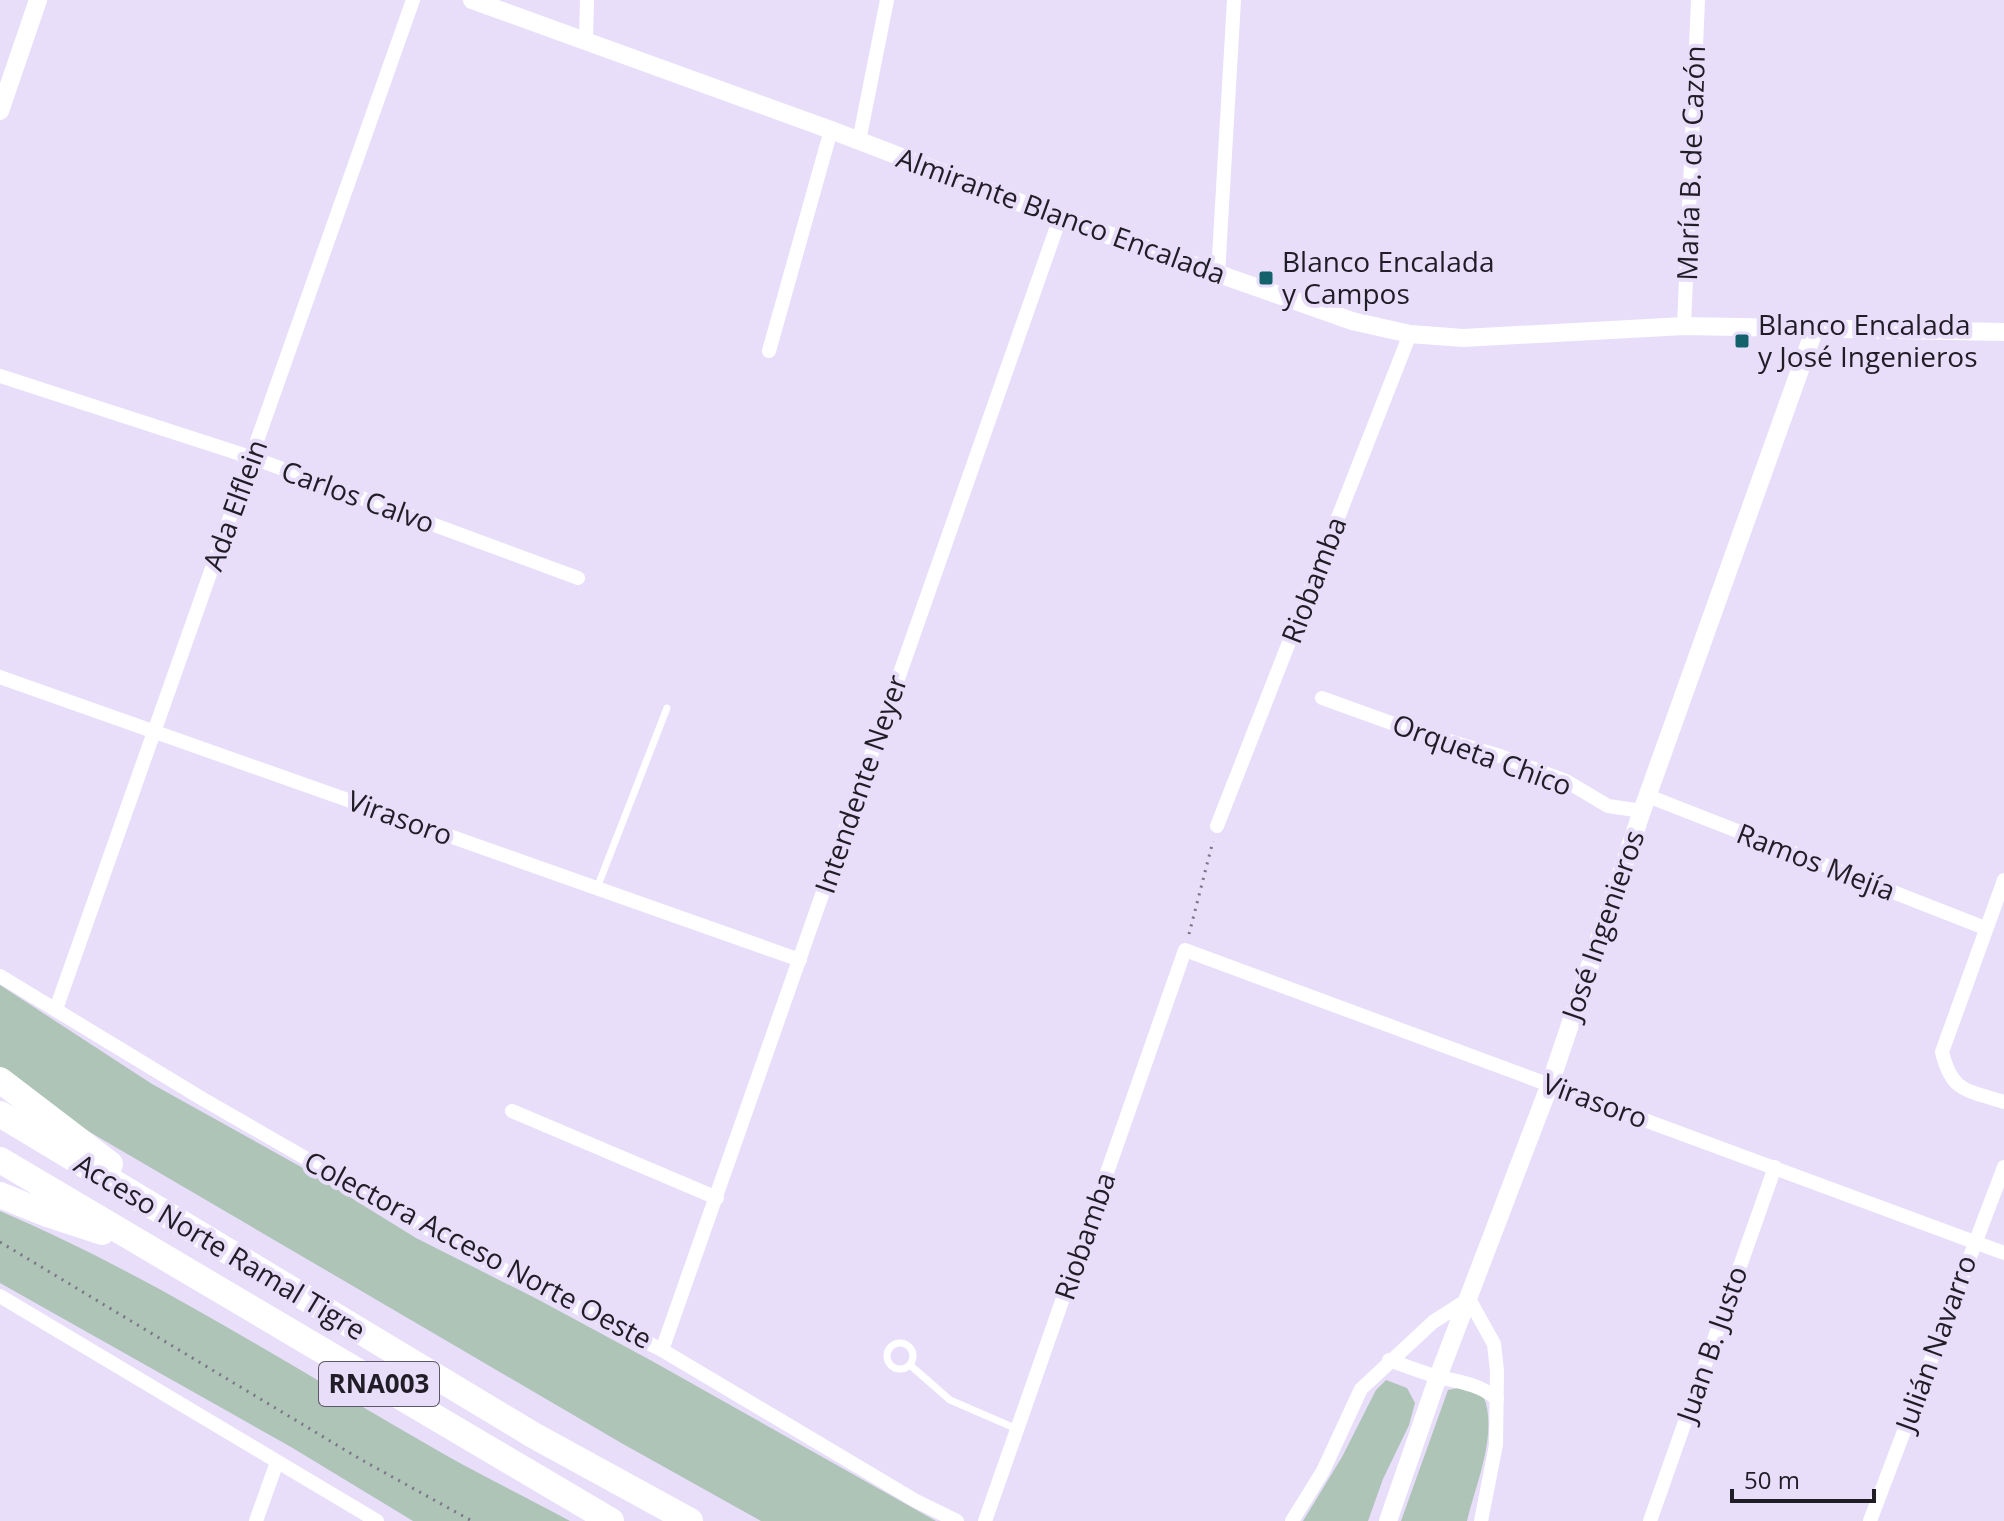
<svg xmlns="http://www.w3.org/2000/svg" width="2004" height="1521" font-family="'Open Sans',sans-serif">
  <style>
    .green { fill: #adc4b7 }
    .lines { fill: none; stroke-linecap: round; stroke-linejoin: round }
    .path { stroke: #7b7587; stroke-width: 3; stroke-dasharray: 2 6; stroke-linecap: butt }
    .service { stroke: #fff; stroke-width: 7 }
    .minor { stroke: #fff; stroke-width: 14 }
    .tertiary { stroke: #fff; stroke-width: 18 }
    .motorway { stroke: #fff; stroke-width: 26 }
    .poi-dot { fill: #13616b; stroke: #e8defa; stroke-width: 3 }
    .labels { text-anchor: middle; stroke-width: 8; stroke-linejoin: round; paint-order: stroke }
    .shield { fill: #e8defa; stroke: #5d5766; stroke-width: 2 }
    .shield-label { font-size: 26px; font-weight: bold; fill: #211d27 }
    .street-label { font-size: 28px; fill: #211d27; stroke: #e8defa }
    .poi-label { font-size: 28px; fill: #211d27; stroke: #e8defa; text-anchor: start }
  </style>
  <rect width="100%" height="100%" fill="#e8defa"/>
  <g class="green">
    <path d="M0 985 152 1084 303 1168 416 1238 539 1300 652 1361 936 1521H761L623 1444 76 1124 7 1074 0 1067Z"/>
    <path d="M0 1211C155 1277 296 1370 442 1453 484 1477 528 1498 570 1521H413L291 1447 0 1283Z"/>
    <path d="M1386 1380 1407 1388 1415 1403 1409 1425 1383 1479 1368 1521H1303L1342 1457 1376 1390Z"/>
    <path d="M1463 1387 1483 1395C1499 1432 1476 1483 1467 1521H1401L1448 1390Z"/>
  </g>
  <g class="lines">
    <g class="path">
      <path d="M1189 934 1213 841"/>
      <path d="M0 1242 360 1459 472 1521"/>
    </g>
    <g class="service">
      <path d="M597 888 667 708"/>
      <circle cx="900" cy="1356" r="13"/>
      <path d="M910 1365 950 1400 1017 1429"/>
    </g>
    <g class="minor">
      <path d="M586 40 587 0"/>
      <path d="M859 141 887 0"/>
      <path d="M1218 274 1234 0"/>
      <path d="M1684 326 1698 0"/>
      <path d="M769 351 831 130"/>
      <path d="M0 376 253 458 578 578"/>
      <path d="M0 677 800 960"/>
      <path d="M1322 698 1408 729 1500 756 1566 781 1608 806 1642 811"/>
      <path d="M1648 796 1985 928"/>
      <path d="M1217 826 1410 334"/>
      <path d="M2004 880 1942 1052C1952 1093 1967 1090 2004 1102"/>
      <path d="M0 976 201 1098 474 1255 662 1350 916 1501 957 1521"/>
      <path d="M56 1009 413 0"/>
      <path d="M512 1111 717 1198"/>
      <path d="M0 1296 377 1521"/>
      <path d="M662 1350 1060 218"/>
      <path d="M1389 1360C1405 1366 1422 1372 1438 1377 1460 1382 1479 1384 1497 1399"/>
      <path d="M256 1521 277 1462"/>
      <path d="M985 1521 1185 950 2004 1253"/>
      <path d="M1292 1521 1323 1471 1361 1389 1433 1322 1469 1299 1494 1344 1497 1371 1496 1445 1481 1521"/>
      <path d="M1650 1521 1775 1167"/>
      <path d="M1870 1521 2004 1167"/>
    </g>
    <g class="tertiary">
      <path d="M472 0 831 130 1060 218 1352 321 1410 334 1463 338 1684 326 2004 332"/>
      <path d="M0 111 38 0"/>
      <path d="M1388 1521 1438 1377 1550 1084 1642 811 1815 328"/>
    </g>
    <g class="motorway">
      <path d="M0 1080 110 1164"/>
      <path d="M0 1114 533 1435 690 1521"/>
      <path d="M0 1160 611 1521"/>
      <path d="M0 1195 47 1214 102 1232"/>
    </g>
  </g>
  <g class="poi-dot">
    <rect x="1258" y="270" width="16" height="16" rx="4"/>
    <rect x="1734" y="333" width="16" height="16" rx="4"/>
  </g>
  <g class="labels">
    <rect class="shield" x="319" y="1362" width="120" height="44" rx="6"/>
    <g class="shield-label">
      <text x="379" y="1393">RNA003</text>
    </g>
    <g class="street-label">
      <text transform="translate(1691 163) rotate(-88)" y="10">María B. de Cazón</text>
      <text transform="translate(1061 216) rotate(20)" y="10">Almirante Blanco Encalada</text>
      <text transform="translate(358 497) rotate(20)" y="10">Carlos Calvo</text>
      <text transform="translate(235 505) rotate(-70)" y="10">Ada Elflein</text>
      <text transform="translate(1314 580) rotate(-69)" y="10">Riobamba</text>
      <text transform="translate(1482 755) rotate(20)" y="10">Orqueta Chico</text>
      <text transform="translate(861 784) rotate(-71)" y="10">Intendente Neyer</text>
      <text transform="translate(400 818) rotate(20)" y="10">Virasoro</text>
      <text transform="translate(1816 862) rotate(21)" y="10">Ramos Mejía</text>
      <text transform="translate(1603 925) rotate(-71)" y="10">José Ingenieros</text>
      <text transform="translate(1595 1101) rotate(20)" y="10">Virasoro</text>
      <text transform="translate(1085 1236) rotate(-71)" y="10">Riobamba</text>
      <text transform="translate(220 1247) rotate(31)" y="10">Acceso Norte Ramal Tigre</text>
      <text transform="translate(478 1250) rotate(28)" y="10">Colectora Acceso Norte Oeste</text>
      <text transform="translate(1936 1343) rotate(-70)" y="10">Julián Navarro</text>
      <text transform="translate(1712 1344) rotate(-71)" y="10">Juan B. Justo</text>
    </g>
    <g class="poi-label">
      <text x="1282" y="272">Blanco Encalada<tspan x="1282" dy="32">y Campos</tspan></text>
      <text x="1758" y="335">Blanco Encalada<tspan x="1758" dy="32">y José Ingenieros</tspan></text>
    </g>
  </g>
  <path d="M1732 1489v12h142v-12" fill="none" stroke="#211d27" stroke-width="4"/>
  <text x="1744" y="1489" font-size="24" fill="#211d27" stroke="#e8defa" stroke-width="6" paint-order="stroke">50 m</text>
</svg>
